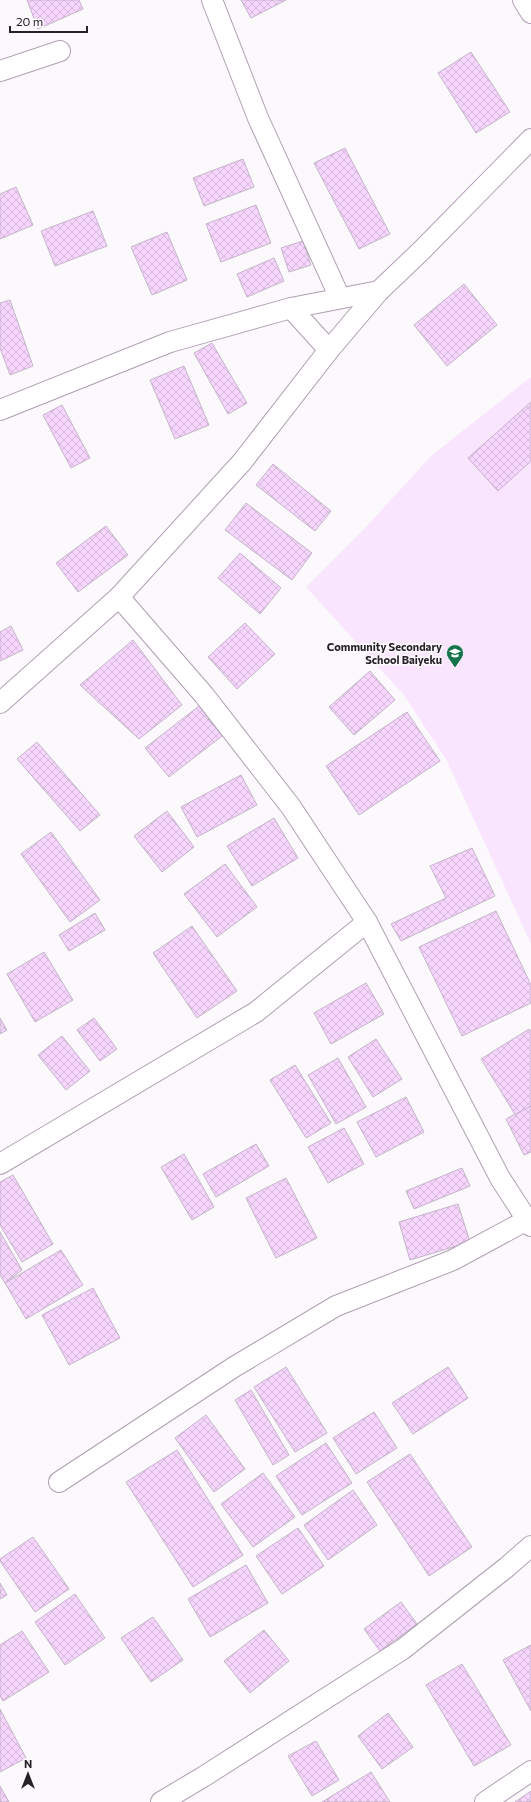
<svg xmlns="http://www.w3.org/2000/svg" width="531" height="1802" font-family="Commissioner,sans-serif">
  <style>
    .built { fill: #fae5ff }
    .building { fill: url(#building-cross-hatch); stroke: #c3b4c7 }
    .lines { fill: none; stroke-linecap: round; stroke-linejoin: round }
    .minor-casing { stroke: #af9fb2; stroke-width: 22 }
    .minor { stroke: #fff; stroke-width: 20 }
    .labels { text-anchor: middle; stroke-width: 3; stroke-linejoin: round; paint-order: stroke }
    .poi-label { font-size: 11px; font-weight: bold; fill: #262027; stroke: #fcf9fd; text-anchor: end }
  </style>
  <defs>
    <pattern id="building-cross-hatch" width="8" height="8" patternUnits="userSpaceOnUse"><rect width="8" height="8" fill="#f7d6fe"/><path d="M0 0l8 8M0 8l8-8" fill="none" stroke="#d4b7da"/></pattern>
  </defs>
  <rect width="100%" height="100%" fill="#fcf9fd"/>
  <path class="built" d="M531 377V944L447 761 404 695 306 587 365 528 431 456Z"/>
  <g class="building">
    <path d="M27 0H79L83 9 38 29Z"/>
    <path d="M241 0H286L251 18Z"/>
    <path d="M471 52 510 112 476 133 438 73Z"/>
    <path d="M345 148 390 234 359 249 314 163Z"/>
    <path d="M243 159 254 187 204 206 193 178Z"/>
    <path d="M16 187 33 225 0 239V194Z"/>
    <path d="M256 205 271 243 221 262 206 224Z"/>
    <path d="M93 211 107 246 55 266 41 231Z"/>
    <path d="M167 232 187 280 152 295 131 247Z"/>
    <path d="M303 241 311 265 289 272 281 248Z"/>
    <path d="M274 258 284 281 247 297 237 274Z"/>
    <path d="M464 284 497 325 447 366 414 325Z"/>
    <path d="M10 300 33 366 10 375 0 348V303Z"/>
    <path d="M212 343 247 403 228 414 194 353Z"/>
    <path d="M184 366 209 425 175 439 150 380Z"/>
    <path d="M531 402V461L498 491 468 458Z"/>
    <path d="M62 405 90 458 71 468 43 415Z"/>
    <path d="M273 464 331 511 315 531 256 485Z"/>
    <path d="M246 503 312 553 292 580 225 530Z"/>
    <path d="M106 526 128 555 78 592 56 563Z"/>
    <path d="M240 553 281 588 260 614 218 578Z"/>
    <path d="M245 623 275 654 237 689 208 657Z"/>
    <path d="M11 626 23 650 0 661V632Z"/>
    <path d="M133 640 182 705 139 739 80 685Z"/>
    <path d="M370 671 395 700 354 735 329 707Z"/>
    <path d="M199 706 222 736 169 777 145 748Z"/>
    <path d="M407 712 440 761 359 815 326 766Z"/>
    <path d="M37 742 100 815 80 831 17 759Z"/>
    <path d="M241 775 257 805 197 837 181 807Z"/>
    <path d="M167 811 194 847 162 872 134 836Z"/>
    <path d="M274 818 298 858 252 886 227 846Z"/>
    <path d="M51 832 100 900 70 922 21 854Z"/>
    <path d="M472 848 495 896 401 941 391 924 446 898 430 866Z"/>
    <path d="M225 864 257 907 217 937 184 894Z"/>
    <path d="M496 911 531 985V1003L462 1036 419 947Z"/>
    <path d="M95 913 105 930 69 951 59 935Z"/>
    <path d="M192 926 237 991 197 1018 153 953Z"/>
    <path d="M44 952 73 1000 35 1022 7 974Z"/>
    <path d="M366 983 384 1014 331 1044 314 1013Z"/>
    <path d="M0 1018 7 1030 0 1034Z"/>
    <path d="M94 1018 117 1049 100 1061 77 1030Z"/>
    <path d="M529 1029 531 1031V1106L516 1116 481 1059Z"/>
    <path d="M62 1036 90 1071 66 1090 38 1055Z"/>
    <path d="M376 1039 402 1079 373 1097 348 1057Z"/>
    <path d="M338 1058 366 1107 336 1124 308 1075Z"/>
    <path d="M295 1065 331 1123 306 1138 270 1080Z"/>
    <path d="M406 1097 424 1132 376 1157 357 1122Z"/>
    <path d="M531 1106V1152L524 1155 506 1119Z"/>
    <path d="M344 1128 364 1164 328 1183 308 1147Z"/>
    <path d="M256 1144 269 1166 216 1197 203 1174Z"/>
    <path d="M184 1154 214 1207 192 1220 161 1167Z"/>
    <path d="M462 1168 470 1186 414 1209 406 1191Z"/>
    <path d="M13 1175 53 1244 22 1262 0 1225V1182Z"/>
    <path d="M286 1178 317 1238 276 1258 246 1198Z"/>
    <path d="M458 1204 470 1242 410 1260 399 1222Z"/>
    <path d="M0 1232 22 1270 5 1283 0 1275Z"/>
    <path d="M61 1250 83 1285 26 1319 5 1283Z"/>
    <path d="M93 1288 120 1338 69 1365 42 1315Z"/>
    <path d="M286 1367 327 1433 295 1452 254 1387Z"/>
    <path d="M448 1367 468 1398 413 1434 392 1403Z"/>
    <path d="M251 1390 289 1455 273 1465 235 1400Z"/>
    <path d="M374 1412 397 1448 356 1474 333 1438Z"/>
    <path d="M206 1415 245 1469 214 1492 175 1438Z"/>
    <path d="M326 1443 352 1483 302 1515 276 1476Z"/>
    <path d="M177 1450 243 1555 193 1587 126 1482Z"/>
    <path d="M410 1454 472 1547 429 1576 367 1482Z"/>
    <path d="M263 1473 295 1517 253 1547 221 1504Z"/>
    <path d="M353 1490 377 1525 328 1560 304 1525Z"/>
    <path d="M298 1528 324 1566 282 1594 256 1556Z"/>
    <path d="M33 1537 69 1589 35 1612 0 1561V1559Z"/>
    <path d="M246 1565 268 1603 210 1637 188 1599Z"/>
    <path d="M0 1583 7 1595 0 1599Z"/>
    <path d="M75 1594 105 1638 65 1665 35 1622Z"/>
    <path d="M401 1602 417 1624 380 1651 364 1629Z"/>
    <path d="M153 1617 183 1660 151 1682 121 1638Z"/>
    <path d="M264 1630 289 1661 250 1693 224 1661Z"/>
    <path d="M22 1631 49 1672 3 1701 0 1696V1645Z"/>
    <path d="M531 1645V1711L503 1660Z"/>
    <path d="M462 1664 511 1745 474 1766 426 1685Z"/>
    <path d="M0 1709 26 1758 0 1772Z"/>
    <path d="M388 1713 413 1747 382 1769 358 1736Z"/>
    <path d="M316 1741 339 1780 312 1796 288 1756Z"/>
    <path d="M371 1772 390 1802H322Z"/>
    <path d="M0 1786 9 1802H0Z"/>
    <path d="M531 1791V1802H515Z"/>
  </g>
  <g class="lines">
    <g class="minor-casing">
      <g id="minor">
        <path d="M212 0 258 118 340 298"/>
        <path d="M523 0 531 13"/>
        <path d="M0 71 60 51"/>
        <path d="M291 308 329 350"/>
        <path d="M0 410 170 342 291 308 379 291"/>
        <path d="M119 597 204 695 291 807 367 922 500 1178 531 1226"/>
        <path d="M0 703 119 597 242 462 329 350 379 291 421 251 531 139"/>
        <path d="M0 1164 256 1012 367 922"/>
        <path d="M59 1482 234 1367 336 1306 453 1260 527 1220"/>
        <path d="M161 1802 203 1777 403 1649 507 1567 531 1546"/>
        <path d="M485 1802 531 1771"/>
      </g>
    </g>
    <use href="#minor" class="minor"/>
  </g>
  <defs>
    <g id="school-pin" transform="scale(0.9)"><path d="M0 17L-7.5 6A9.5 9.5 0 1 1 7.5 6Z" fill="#147349" stroke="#fcf9fd"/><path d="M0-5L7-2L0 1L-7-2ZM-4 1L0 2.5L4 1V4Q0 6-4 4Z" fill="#fff"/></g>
  </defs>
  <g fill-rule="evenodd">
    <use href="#school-pin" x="455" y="653"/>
  </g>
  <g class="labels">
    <g class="poi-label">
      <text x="442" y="651">Community Secondary<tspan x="442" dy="13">School Baiyeku</tspan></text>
    </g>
  </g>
  <g transform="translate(28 1774)" stroke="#fcf9fd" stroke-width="3" paint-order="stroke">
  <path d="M0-3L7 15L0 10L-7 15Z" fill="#262027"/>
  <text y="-6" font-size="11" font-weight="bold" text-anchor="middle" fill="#262027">N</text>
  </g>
  <path d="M10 26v6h77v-6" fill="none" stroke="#262027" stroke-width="2"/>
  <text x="16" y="26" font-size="12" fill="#262027" stroke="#fcf9fd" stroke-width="3" paint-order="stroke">20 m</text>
</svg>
